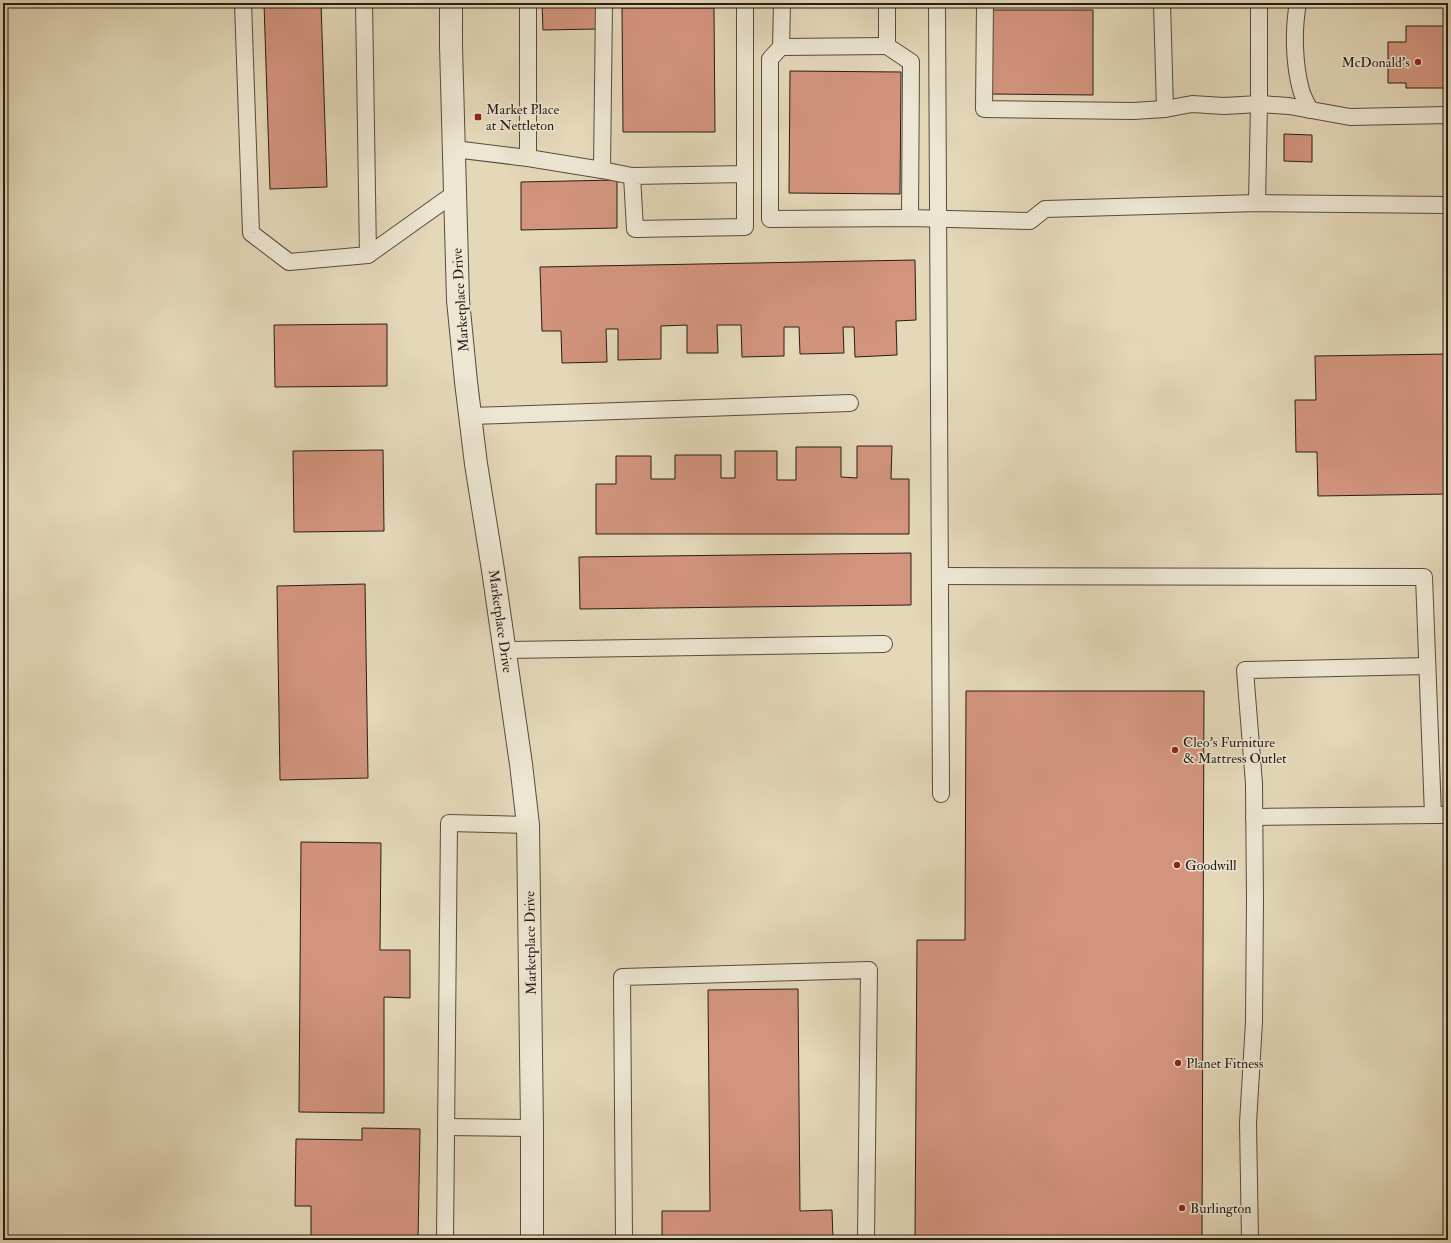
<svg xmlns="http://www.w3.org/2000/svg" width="1451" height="1243" font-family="'IM FELL Double Pica',serif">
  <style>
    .building { fill: #d3947e; stroke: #281c16 }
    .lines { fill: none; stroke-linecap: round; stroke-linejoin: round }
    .lane-casing { stroke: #574b3f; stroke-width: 18 }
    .street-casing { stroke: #574b3f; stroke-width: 24 }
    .lane { stroke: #ede6d2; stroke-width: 16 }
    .street { stroke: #ede6d2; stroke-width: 22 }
    .poi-dot { fill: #8f2418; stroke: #ede6d2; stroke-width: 1.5 }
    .labels { text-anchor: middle; stroke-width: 3; stroke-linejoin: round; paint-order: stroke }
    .poi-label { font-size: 14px; fill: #281c16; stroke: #ede6d2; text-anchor: start }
    .street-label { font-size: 14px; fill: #281c16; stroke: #ede6d2 }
  </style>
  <rect width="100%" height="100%" fill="#e4d8b9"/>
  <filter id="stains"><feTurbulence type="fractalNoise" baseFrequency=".005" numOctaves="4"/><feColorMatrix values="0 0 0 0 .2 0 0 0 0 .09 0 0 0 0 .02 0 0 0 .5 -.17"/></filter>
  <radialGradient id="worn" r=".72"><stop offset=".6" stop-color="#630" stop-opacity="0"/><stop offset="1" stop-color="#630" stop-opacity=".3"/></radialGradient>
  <g class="building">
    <path d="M264 3H321L327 187 270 189Z"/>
    <path d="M542 3H598V29L543 30Z"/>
    <path d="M622 8H714L715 132H623Z"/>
    <path d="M992 10H1093V95L992 94Z"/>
    <path d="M1406 26H1448V88H1406V83H1388V42H1406Z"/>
    <path d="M790 71 901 72 900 194 789 193Z"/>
    <path d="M1284 134 1312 135V162L1284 161Z"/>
    <path d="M617 180V228L521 230V182Z"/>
    <path d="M915 260 916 320 896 321 897 355 855 357 854 327H843L844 353 800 354 799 327H784V356L742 357 741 325H717L718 353H687V325L661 326V359L618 360V329H606L607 362 562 363 561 331H542L540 267Z"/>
    <path d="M387 324V386L275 387 274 325Z"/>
    <path d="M1448 354V494L1318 496 1317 452H1296L1295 400H1316L1315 356Z"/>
    <path d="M857 446H892L891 479H909V534H596V484H616V456H651V479H675V455H721V478H735V451H777V480H796V447H841V477L857 478Z"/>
    <path d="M383 450 384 531 294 532 293 451Z"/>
    <path d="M911 553V605L580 609 579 557Z"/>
    <path d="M365 584 368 778 280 780 277 586Z"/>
    <path d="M966 691H1204L1202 1240H915L917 940H965Z"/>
    <path d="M301 842 381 843 380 950H410V998L384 997V1113L299 1112Z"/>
    <path d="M798 989 800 1211 832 1210 833 1240H662V1211H710L708 990Z"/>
    <path d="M362 1128 420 1129 418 1240H311V1206H295L296 1139 362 1140Z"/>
  </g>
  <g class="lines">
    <g class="lane-casing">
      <g id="lane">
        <path d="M243 3 251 233 289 262 368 255 455 193"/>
        <path d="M364 3 368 255"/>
        <path d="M745 3V227L635 229 632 176 745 174"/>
        <path d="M887 3V46L911 62 910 218"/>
        <path d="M937 3 941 794"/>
        <path d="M985 3 984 109 1133 111 1165 109 1192 104 1224 106 1259 104 1289 106 1350 117 1448 115"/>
        <path d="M1162 3 1165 109"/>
        <path d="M1298 3C1293 30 1294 64 1301 90 1303 97 1307 104 1310 110"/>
        <path d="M887 46 781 47 770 59V219L910 218 1030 221 1045 209 1257 203 1448 205"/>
        <path d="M781 47 782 3"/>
        <path d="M454 149 528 158V3"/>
        <path d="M528 158 602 170 632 176"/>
        <path d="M602 170 604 3"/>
        <path d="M1257 203 1259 104V3"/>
        <path d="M470 416 850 403"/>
        <path d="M940 576 1424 577 1433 815H1448"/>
        <path d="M505 650 884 644"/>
        <path d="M1254 817 1433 815"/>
        <path d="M446 1127 532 1128"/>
        <path d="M445 1240 449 823 528 825"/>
        <path d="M624 1240 622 977 869 970 866 1240"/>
        <path d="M1250 1240 1248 1123 1254 1022 1255 900 1254 784 1245 670 1427 666"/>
      </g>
    </g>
    <g class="street-casing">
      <path id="street" d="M451 3V46L458 300 466 382 476 464 493 570 521 764 528 825 532 1128V1240"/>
    </g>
    <use href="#lane" class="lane"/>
    <use href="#street" class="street"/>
  </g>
  <g class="poi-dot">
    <circle cx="1418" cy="62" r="4"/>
    <rect x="474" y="113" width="8" height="8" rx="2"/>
    <circle cx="1175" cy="750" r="4"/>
    <circle cx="1177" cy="865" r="4"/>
    <circle cx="1178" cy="1063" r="4"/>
    <circle cx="1182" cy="1208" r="4"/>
  </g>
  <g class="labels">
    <g class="poi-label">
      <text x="1410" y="67" text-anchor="end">McDonald's</text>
      <text x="486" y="114">Market Place<tspan x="486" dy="16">at Nettleton</tspan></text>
      <text x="1183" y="747">Cleo's Furniture<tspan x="1183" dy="16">&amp; Mattress Outlet</tspan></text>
      <text x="1185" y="870">Goodwill</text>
      <text x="1186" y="1068">Planet Fitness</text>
      <text x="1190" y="1213">Burlington</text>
    </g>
    <g class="street-label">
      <text transform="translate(460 300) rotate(-94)" y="5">Marketplace Drive</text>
      <text transform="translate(501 621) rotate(82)" y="5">Marketplace Drive</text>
      <text transform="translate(530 943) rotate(-91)" y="5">Marketplace Drive</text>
    </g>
  </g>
  <rect width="1451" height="1243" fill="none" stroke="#e4d8b9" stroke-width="16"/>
  <rect x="4" y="4" width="1443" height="1235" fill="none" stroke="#281c16" stroke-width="2"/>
  <rect x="8" y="8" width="1435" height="1227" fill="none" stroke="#281c16"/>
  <rect width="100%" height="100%" filter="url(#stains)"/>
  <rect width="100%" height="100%" fill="url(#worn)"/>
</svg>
